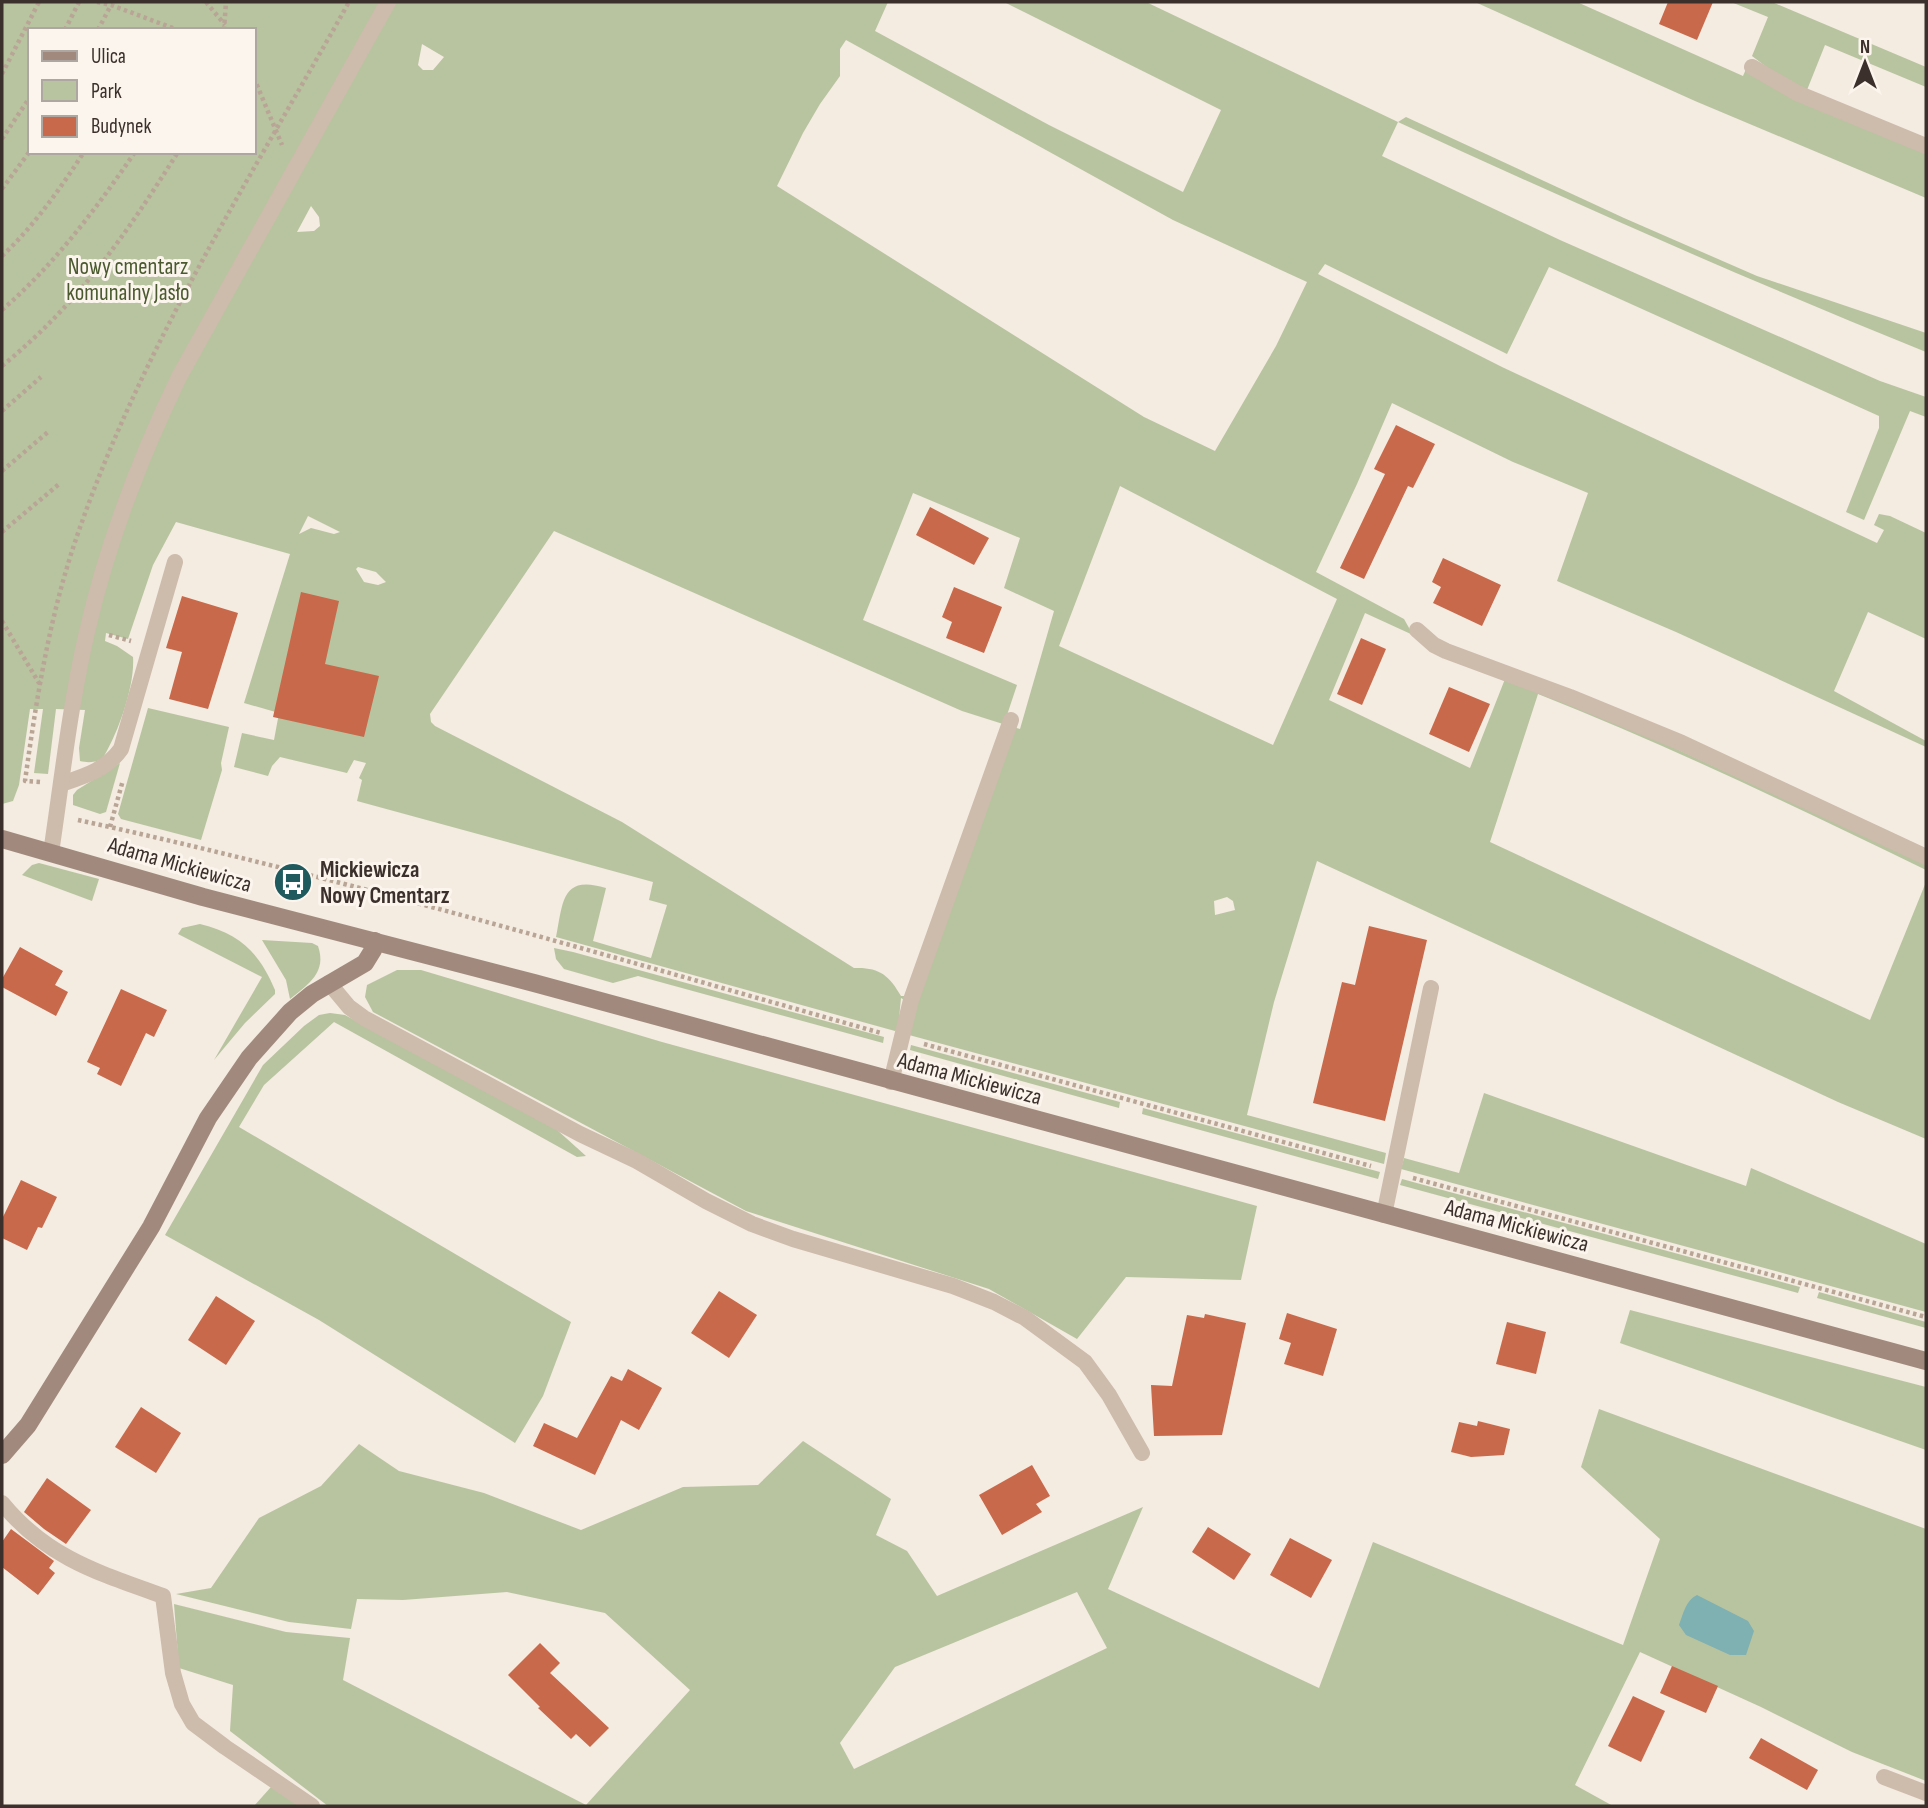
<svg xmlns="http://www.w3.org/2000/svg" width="1928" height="1808" font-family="'Sofia Sans Condensed',sans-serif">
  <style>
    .green { fill: #b8c4a0; fill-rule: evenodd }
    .water { fill: #7fb0b2 }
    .building { fill: #c8694b }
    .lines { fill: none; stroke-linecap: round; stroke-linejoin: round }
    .path { stroke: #b9a596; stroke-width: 4.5; stroke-dasharray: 3.5 3.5; stroke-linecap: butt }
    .lane { stroke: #cdbbac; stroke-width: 16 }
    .secondary { stroke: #a18a7d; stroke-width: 18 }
    .labels { text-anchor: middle; stroke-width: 6; stroke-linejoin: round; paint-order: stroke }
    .park-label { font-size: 23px; fill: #4a5a2e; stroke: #fbf5ee }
    .street-label { font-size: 23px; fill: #3b302b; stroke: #fbf5ee }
    .poi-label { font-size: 23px; font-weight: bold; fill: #3b302b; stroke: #fbf5ee; text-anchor: start }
  </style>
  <rect width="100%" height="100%" fill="#f4ebe1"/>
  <g class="green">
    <path d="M2 2H888L875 31 1049 125 1183 192 1221 110 1004 2H1146L1398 122 1406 117 1624 218 1757 276 1926 333V352C1748 280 1573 203 1398 122L1382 156 1560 240 1880 381 1926 397V417L1910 411 1864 520 1846 512 1879 428V416L1549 267 1507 354 1325 264 1318 274 1502 367 1877 543 1884 530 1874 525 1879 514 1890 516 1926 533V639L1868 612 1834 691 1926 741V747L1676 632 1557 581 1588 493 1513 462 1392 403 1357 484 1316 572 1404 619 1413 635 1365 613 1329 700 1470 768 1505 679 1603 715 1926 864V870C1798 808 1670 746 1538 694L1490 842 1870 1020 1926 882V1139L1838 1102 1317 861 1274 1002 1247 1115 1386 1153 1384 1164 909 1035 916 1007 901 998 898 1029 895 1031 556 937C563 903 561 874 606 888L593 941 651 958 667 905 649 900 653 882 357 801 362 780 359 778 366 763 354 760 347 773 280 757 272 766 268 776 234 767 242 733 274 740 279 713 244 703 290 554 176 522 153 565 128 639 106 633 105 641 117 646 133 657C135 685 119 731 104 756 99 763 88 763 80 761L79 748 85 710 56 709 48 774 34 773 43 709H30L19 785 13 801 2 804ZM30 30H254V152H30ZM846 40 1173 220 1307 282 1276 346 1215 451 1144 417 777 186 803 133 820 104 840 76V49ZM422 44 444 57 433 70H423L418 65ZM311 206 319 217 320 226 314 231 297 232ZM1120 486 1337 599 1273 745 1059 646ZM913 493 1020 538 1004 588 1054 611 1020 729 1004 724 1017 685 863 620ZM308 516 340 532 334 534 311 528 299 534ZM554 531 962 711 1003 724 905 996H901C889 975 879 967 854 968L622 822 435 726 431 722 430 714ZM358 567 376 572 386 582 378 585 364 582 356 569ZM1227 897 1233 901 1235 910 1215 915 1214 901Z"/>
    <path d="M1475 2H1577L1743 76 1746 69 1926 150V198L1695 101Z"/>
    <path d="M1731 2H1772L1926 67V87L1825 45 1807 90 1777 75 1752 56 1768 17Z"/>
    <path d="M148 708 229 727 221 763 222 770 201 840 121 819 118 814Z"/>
    <path d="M120 763 106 812 100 814 73 805V795L77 790Z"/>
    <path d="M39 863 99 879 92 901 22 875 32 865Z"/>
    <path d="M200 924C240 934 259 952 275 990V994L245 1023 214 1060 262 977 178 934 182 928Z"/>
    <path d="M262 940 312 943 318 946C327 972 309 984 290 999L286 980Z"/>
    <path d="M554 948 573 952 884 1037 883 1043 638 976 613 983 564 969 556 959Z"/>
    <path d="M397 970H421L662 1042 1257 1206 1241 1280 1126 1277 1077 1339 989 1289 746 1211 373 1012 365 997 367 985Z"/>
    <path d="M330 1013 345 1015 556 1129 586 1156 577 1157 334 1022 264 1085 239 1127 571 1322 543 1396 515 1443 319 1320 165 1235 263 1065 304 1026 319 1015Z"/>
    <path d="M911 1045 1120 1102 1119 1108 910 1050Z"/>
    <path d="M1484 1093 1746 1186 1751 1168 1926 1244V1312L1401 1169 1404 1158 1459 1173Z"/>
    <path d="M1143 1108 1380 1172 1378 1179 1142 1114Z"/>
    <path d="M1402 1179 1800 1287 1798 1293 1400 1185Z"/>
    <path d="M1819 1292 1926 1322V1328L1817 1298Z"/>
    <path d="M1630 1310 1926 1387V1450L1620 1343Z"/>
    <path d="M1599 1409 1926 1529V1781L1852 1752 1761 1707 1640 1652 1575 1785 1613 1806H328L230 1731 233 1685 179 1668 174 1604 286 1632 350 1638 343 1680 586 1805 690 1690 605 1613 507 1592 403 1600 357 1599 351 1629 289 1622 176 1594 211 1588 259 1518 321 1486 359 1444 399 1471 484 1493 581 1530 683 1487 758 1485 803 1441 891 1499 876 1535 907 1551 937 1596 1143 1507 1108 1589 1319 1688 1373 1542 1623 1645 1660 1539 1581 1467ZM1077 1592 1107 1648 854 1769 840 1743 895 1667Z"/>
    <path d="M271 1787 300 1806H254Z"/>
  </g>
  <path class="water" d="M1697 1595 1748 1621 1754 1631 1746 1655H1730L1686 1635 1679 1625C1683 1614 1686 1600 1697 1595Z"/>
  <g class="building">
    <path d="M1668 2H1713L1697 40 1659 24Z"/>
    <path d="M1396 425 1435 444 1413 488 1408 486 1364 579 1340 568 1385 474 1374 469Z"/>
    <path d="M930 507 989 538 974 565 916 535Z"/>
    <path d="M1443 558 1501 585 1482 626 1433 603 1441 587 1432 582Z"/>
    <path d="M954 587 1002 607 984 653 946 638 952 622 942 617Z"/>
    <path d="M301 592 339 601 325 664 379 676 364 737 273 717Z"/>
    <path d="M182 596 238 613 208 709 169 699 182 652 166 648Z"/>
    <path d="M1361 638 1386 649 1362 705 1337 694Z"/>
    <path d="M1449 687 1490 704 1469 752 1429 734Z"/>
    <path d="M1369 926 1427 940 1385 1121 1313 1103 1342 982 1355 985Z"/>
    <path d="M20 947 63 971 55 985 68 992 56 1016 2 987V979Z"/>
    <path d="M121 989 167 1010 154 1037 146 1033 121 1086 97 1074 100 1068 87 1062Z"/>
    <path d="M21 1180 57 1197 42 1228 38 1227 27 1250 2 1238V1219Z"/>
    <path d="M719 1291 757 1315 729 1358 691 1333Z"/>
    <path d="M216 1296 255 1321 226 1365 188 1340Z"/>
    <path d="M1287 1313 1337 1329 1323 1376 1284 1364 1291 1343 1279 1339Z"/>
    <path d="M1205 1314 1246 1323 1222 1435 1154 1436 1151 1385 1172 1386 1187 1315 1204 1318Z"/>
    <path d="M1507 1322 1546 1332 1536 1374 1496 1364Z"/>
    <path d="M628 1369 662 1388 639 1430 621 1420 595 1475 533 1446 544 1423 577 1438 611 1376 622 1381Z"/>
    <path d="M141 1407 181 1433 156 1473 115 1447Z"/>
    <path d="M1478 1421 1510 1429 1504 1455 1471 1457 1451 1452 1459 1422 1477 1426Z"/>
    <path d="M1032 1465 1050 1496 1036 1504 1042 1512 1002 1535 979 1495Z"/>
    <path d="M47 1478 91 1510 66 1544 44 1529 24 1512Z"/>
    <path d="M1208 1527 1251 1554 1234 1580 1192 1552Z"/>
    <path d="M11 1529 54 1561 49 1568 55 1573 38 1595 2 1567V1542Z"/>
    <path d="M1290 1538 1332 1560 1311 1598 1270 1575Z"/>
    <path d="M540 1643 560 1663 550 1673 609 1728 590 1747 576 1734 571 1739 538 1708 540 1707 508 1675Z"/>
    <path d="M1672 1666 1718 1686 1706 1713 1660 1693Z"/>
    <path d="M1633 1696 1665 1711 1641 1762 1608 1746Z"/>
    <path d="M1761 1738 1818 1770 1807 1790 1749 1758Z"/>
  </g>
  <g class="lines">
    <g class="path">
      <path d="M97 2 111 5 178 30"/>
      <path d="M206 2 225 25"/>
      <path d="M65 30 79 2"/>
      <path d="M98 30 111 5"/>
      <path d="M224 30 226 2"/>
      <path d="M2 74 39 2"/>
      <path d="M254 78 282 145"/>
      <path d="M2 139 30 97"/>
      <path d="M2 189 30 151"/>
      <path d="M2 256C34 226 60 189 84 152"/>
      <path d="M2 310C54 265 96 209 135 152"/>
      <path d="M2 366C79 303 125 236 178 152"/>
      <path d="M2 411 41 377"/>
      <path d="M2 471 48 432"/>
      <path d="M2 532 59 484"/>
      <path d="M2 621 39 683"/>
      <path d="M109 635 131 641"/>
      <path d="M40 782 25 781C36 702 48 625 73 548 137 354 250 179 349 2"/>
      <path d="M78 820C349 879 615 958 881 1033"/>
      <path d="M110 827 123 780"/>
      <path d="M924 1044 1371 1166"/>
      <path d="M1413 1178 1926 1317"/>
    </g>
    <g class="lane">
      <path d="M1752 67 1797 93 1926 146"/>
      <path d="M1417 630 1434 645 1446 651 1570 697 1682 743 1926 857"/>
      <path d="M61 784C85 776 106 770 121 749L175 562"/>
      <path d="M51 853C62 779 70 705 87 632 107 544 140 458 179 377L388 2"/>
      <path d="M329 983 349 1007 364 1018 580 1134 637 1161 706 1201 752 1224 793 1239 953 1286 994 1302 1025 1318 1085 1362 1109 1395 1142 1453"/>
      <path d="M891 1082 911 1000 1011 720"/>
      <path d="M1384 1215 1431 988"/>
      <path d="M2 1503C47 1558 99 1573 163 1596L173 1673 182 1704 193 1723 225 1747 312 1806"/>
      <path d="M1884 1777 1926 1793"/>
    </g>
    <g class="secondary">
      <path d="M2 839 203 897 534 983 1926 1361"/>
      <path d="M2 1455 28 1425 151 1227 208 1118 249 1058 290 1012 312 994 365 963 373 950 375 941"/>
    </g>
  </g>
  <defs>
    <g id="bus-disc" transform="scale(2.0125)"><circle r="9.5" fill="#1f5a5e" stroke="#fbf5ee"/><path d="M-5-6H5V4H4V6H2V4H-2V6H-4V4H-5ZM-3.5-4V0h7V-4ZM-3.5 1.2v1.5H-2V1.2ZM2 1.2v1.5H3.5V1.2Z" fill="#fff"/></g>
  </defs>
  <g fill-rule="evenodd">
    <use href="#bus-disc" x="293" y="882"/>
  </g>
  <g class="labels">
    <g class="park-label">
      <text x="128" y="274">Nowy cmentarz<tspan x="128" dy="26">komunalny Jasło</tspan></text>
    </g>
    <g class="street-label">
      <text transform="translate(180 864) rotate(16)" y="8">Adama Mickiewicza</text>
      <text transform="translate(970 1078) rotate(15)" y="8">Adama Mickiewicza</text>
      <text transform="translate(1517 1225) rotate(15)" y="8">Adama Mickiewicza</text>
    </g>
    <g class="poi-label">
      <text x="320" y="877">Mickiewicza<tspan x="320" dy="26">Nowy Cmentarz</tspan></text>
    </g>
  </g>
  <rect width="1928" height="1808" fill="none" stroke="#3b302b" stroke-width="7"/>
  <rect x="28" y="28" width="228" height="126" fill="#fbf5ee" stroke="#aea6a0" stroke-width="2"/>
  <rect x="42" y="51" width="35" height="10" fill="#a18a7d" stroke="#aea6a0" stroke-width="2"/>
  <text x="91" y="63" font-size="21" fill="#3b302b">Ulica</text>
  <rect x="42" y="80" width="35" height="21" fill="#b8c4a0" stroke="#aea6a0" stroke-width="2"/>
  <text x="91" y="98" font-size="21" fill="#3b302b">Park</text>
  <rect x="42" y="116" width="35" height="21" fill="#c8694b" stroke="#aea6a0" stroke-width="2"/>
  <text x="91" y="133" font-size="21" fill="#3b302b">Budynek</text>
  <g transform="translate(1865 63)" stroke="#fbf5ee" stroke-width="5" paint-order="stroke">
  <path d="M0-5L12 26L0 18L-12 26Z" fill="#3b302b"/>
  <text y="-10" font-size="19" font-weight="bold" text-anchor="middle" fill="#3b302b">N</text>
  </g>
</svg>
